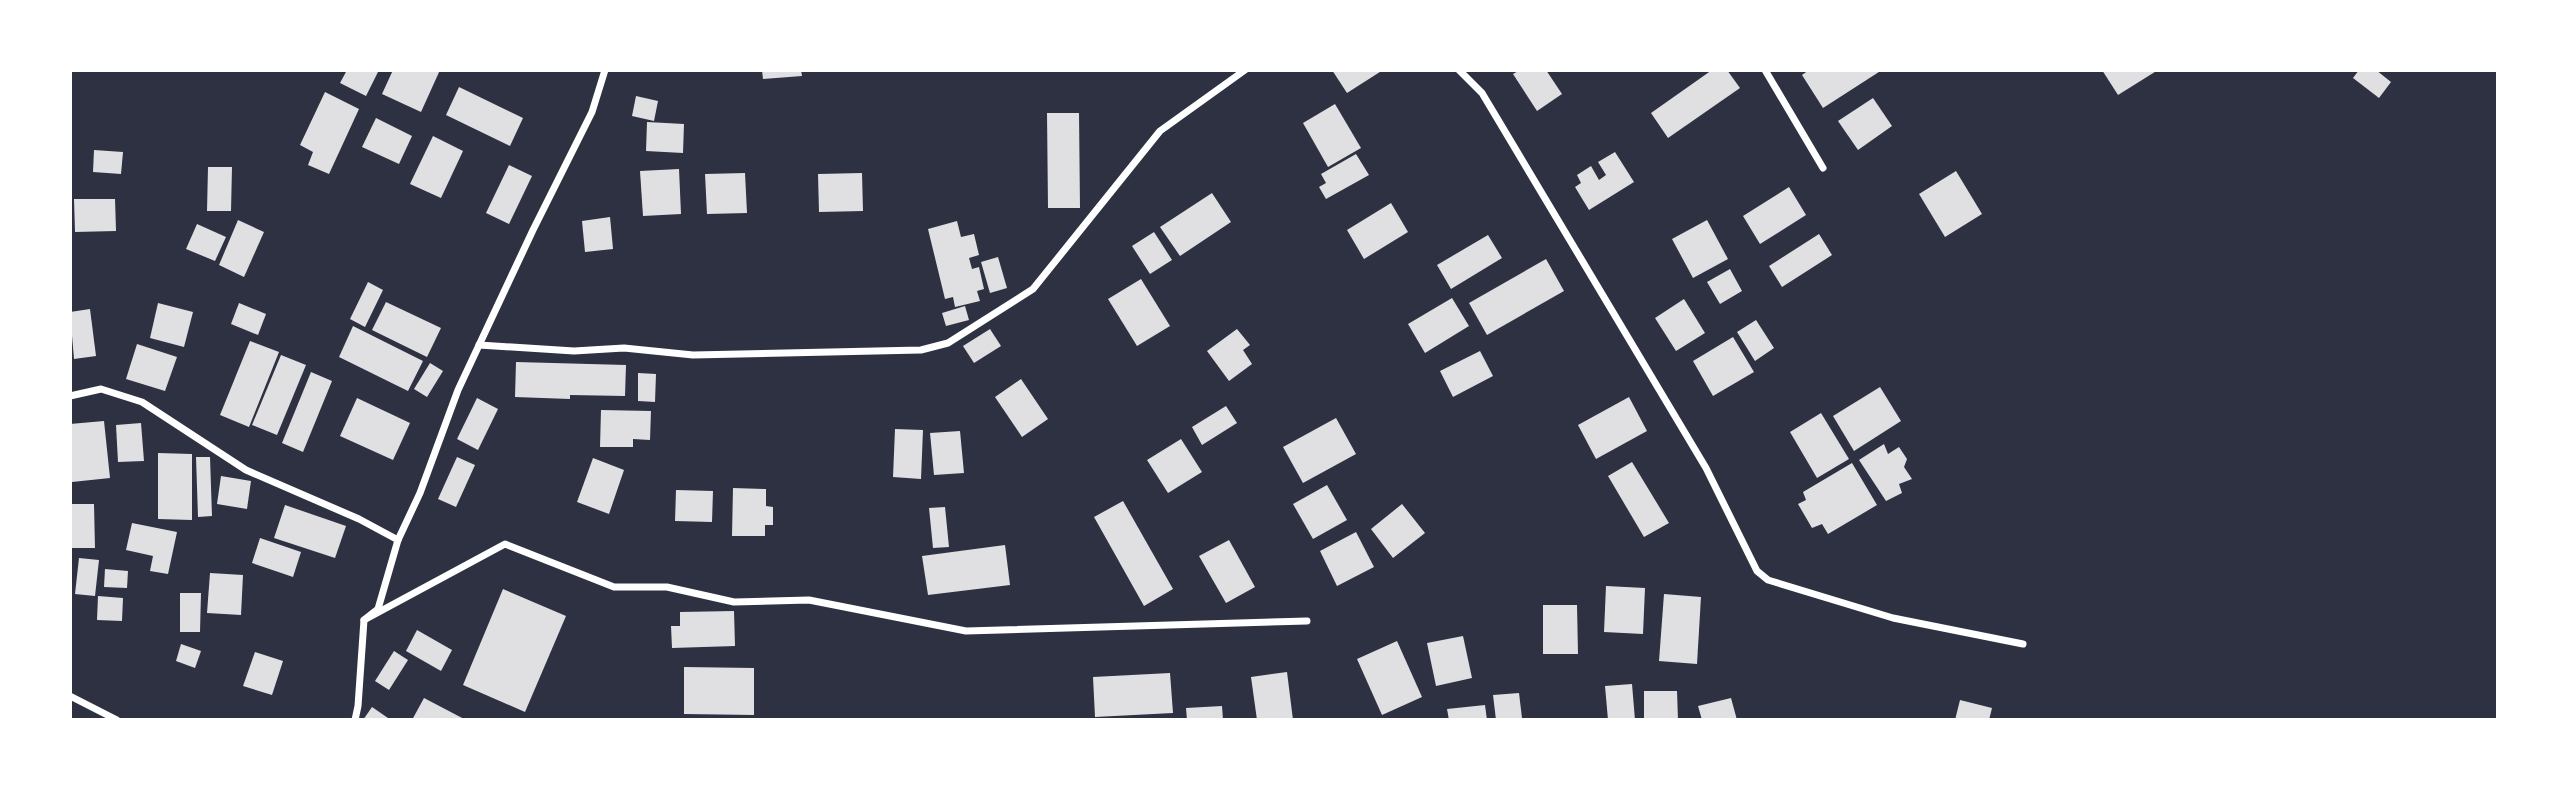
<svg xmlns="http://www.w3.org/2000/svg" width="2568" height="790" font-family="Inter,sans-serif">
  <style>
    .building { fill: #e0e0e3 }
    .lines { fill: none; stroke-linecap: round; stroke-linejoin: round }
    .minor { stroke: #fff; stroke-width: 7 }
  </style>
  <rect width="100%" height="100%" fill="#2d3142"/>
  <g class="building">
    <path d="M347 70H379L366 96 340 83Z"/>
    <path d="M393 70H440L421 112 382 94Z"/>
    <path d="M762 70H801L802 76 763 79Z"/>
    <path d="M1332 70H1383L1347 93Z"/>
    <path d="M1520 70H1546L1562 94 1537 111 1513 74Z"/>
    <path d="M1712 70H1727L1740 88 1668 138 1651 113Z"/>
    <path d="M1809 70H1882L1823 108 1802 75Z"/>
    <path d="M2102 70H2158L2118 95Z"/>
    <path d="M2359 70H2376L2391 82 2379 98 2353 78Z"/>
    <path d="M459 87 523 118 510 146 446 115Z"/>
    <path d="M325 92 359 109 329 174 308 165 313 152 300 145Z"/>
    <path d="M636 96 658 101 654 121 632 116Z"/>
    <path d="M1873 98 1892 126 1858 150 1838 121Z"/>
    <path d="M1335 104 1361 148 1328 167 1303 123Z"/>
    <path d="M1047 113H1079L1080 208H1048Z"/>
    <path d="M376 118 412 136 399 164 362 147Z"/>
    <path d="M647 122 684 124 683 153 646 151Z"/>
    <path d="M433 136 463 151 441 198 410 184Z"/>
    <path d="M94 150 123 152 121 174 93 172Z"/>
    <path d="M1615 152 1634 182 1589 210 1575 187 1581 183 1577 175 1591 166 1599 180 1606 175 1598 162Z"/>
    <path d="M1356 154 1369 175 1326 199 1319 187 1326 183 1321 174Z"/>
    <path d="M509 165 532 176 509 224 486 213Z"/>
    <path d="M208 167H232L231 211H207Z"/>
    <path d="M679 169 681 214 643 216 640 171Z"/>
    <path d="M1956 171 1982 214 1945 237 1919 194Z"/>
    <path d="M745 173 747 213 707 214 705 174Z"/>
    <path d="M862 173 863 211 819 212 818 174Z"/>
    <path d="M1789 187 1806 215 1760 244 1743 216Z"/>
    <path d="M1212 193 1231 222 1180 256 1160 227Z"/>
    <path d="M74 199H115L116 231 75 232Z"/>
    <path d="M1391 203 1408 232 1364 259 1347 230Z"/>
    <path d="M610 217 613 249 585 252 582 221Z"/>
    <path d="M238 220 264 232 244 277 219 265Z"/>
    <path d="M1707 220 1728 259 1693 278 1672 239Z"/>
    <path d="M957 221 961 237 974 234 979 255 969 258 972 269 979 267 984 289 977 291 980 301 955 307 953 297 945 299 928 229Z"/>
    <path d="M197 224 226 237 215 261 186 249Z"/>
    <path d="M1154 232 1172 260 1150 274 1132 246Z"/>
    <path d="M1819 234 1832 255 1782 287 1769 266Z"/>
    <path d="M1488 235 1502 258 1451 289 1437 265Z"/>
    <path d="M998 257 1007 288 990 293 981 262Z"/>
    <path d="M1546 259 1564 291 1487 335 1469 303Z"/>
    <path d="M1730 269 1742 291 1720 304 1707 282Z"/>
    <path d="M1141 279 1170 326 1137 346 1108 299Z"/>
    <path d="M368 282 383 290 365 327 350 319Z"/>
    <path d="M1452 298 1469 326 1425 353 1408 324Z"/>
    <path d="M1684 299 1705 333 1676 351 1655 318Z"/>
    <path d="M386 302 441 328 427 357 372 330Z"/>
    <path d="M158 303 193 312 184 347 150 338Z"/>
    <path d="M239 303 266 314 258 335 231 324Z"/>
    <path d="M965 306 969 320 946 326 942 313Z"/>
    <path d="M90 309 96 356 74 359 70 312Z"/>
    <path d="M1756 320 1774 348 1755 361 1737 332Z"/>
    <path d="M353 326 423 361 408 391 339 357Z"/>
    <path d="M990 329 1001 346 974 363 963 346Z"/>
    <path d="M1237 329 1250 345 1243 350 1252 364 1229 381 1207 351Z"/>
    <path d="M1733 337 1754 372 1713 396 1693 361Z"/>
    <path d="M250 341 279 352 249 427 220 415Z"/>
    <path d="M137 344 177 357 165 391 126 379Z"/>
    <path d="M1480 351 1493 376 1453 397 1440 371Z"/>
    <path d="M281 355 306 365 277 435 252 425Z"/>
    <path d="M516 362 626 365 625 396 570 395V399L515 397Z"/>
    <path d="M430 363 443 371 427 397 414 389Z"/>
    <path d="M311 372 332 381 303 452 282 443Z"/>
    <path d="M638 373 656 374 655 402 638 401Z"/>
    <path d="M1021 379 1048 419 1022 437 995 397Z"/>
    <path d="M1880 387 1901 421 1854 451 1833 416Z"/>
    <path d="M1629 397 1647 431 1596 459 1578 425Z"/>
    <path d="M357 398 410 423 393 460 340 436Z"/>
    <path d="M477 398 498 409 478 450 457 439Z"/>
    <path d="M1226 406 1237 423 1202 445 1192 427Z"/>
    <path d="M601 410 651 411 650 440 633 439V447H600Z"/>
    <path d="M1821 413 1849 459 1817 478 1790 432Z"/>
    <path d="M1336 418 1356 454 1303 483 1283 447Z"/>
    <path d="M104 421 110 478 72 482 70 424Z"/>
    <path d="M141 423 144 461 118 462 116 425Z"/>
    <path d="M895 429 923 430 921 479 893 477Z"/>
    <path d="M960 431 964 473 934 475 930 433Z"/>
    <path d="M1181 439 1202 472 1168 493 1147 460Z"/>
    <path d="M1884 444 1888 454 1899 447 1907 459 1904 467 1912 479 1899 484 1902 493 1886 501 1859 460Z"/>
    <path d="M158 453 192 454V520L158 519Z"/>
    <path d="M196 457H210L212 516 198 517Z"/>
    <path d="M457 457 475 465 456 507 438 499Z"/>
    <path d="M593 458 624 470 609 514 577 502Z"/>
    <path d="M1632 462 1669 523 1644 537 1608 476Z"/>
    <path d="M1852 463 1877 505 1828 534 1822 524 1812 528 1798 504 1806 500 1803 492Z"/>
    <path d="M221 476 251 481 247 509 217 504Z"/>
    <path d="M1327 485 1347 520 1313 539 1293 504Z"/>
    <path d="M733 488 766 489V506L773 507V525H765V536H732Z"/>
    <path d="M676 490 713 491 712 522 675 521Z"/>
    <path d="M1123 501 1173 589 1144 606 1094 517Z"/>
    <path d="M70 504H94L95 548H70Z"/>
    <path d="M1402 504 1425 533 1393 558 1371 529Z"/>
    <path d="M285 505 346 526 335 558 274 538Z"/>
    <path d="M945 507 949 547 933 548 929 508Z"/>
    <path d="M132 523 177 532 168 574 150 571 153 556 126 550Z"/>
    <path d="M1356 532 1374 567 1337 586 1320 551Z"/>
    <path d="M260 538 301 552 293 577 252 563Z"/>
    <path d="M1229 540 1255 587 1226 603 1199 556Z"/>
    <path d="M1005 545 1010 585 928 595 922 556Z"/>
    <path d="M79 558 99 560 95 596 75 594Z"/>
    <path d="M105 569 128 571 127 588 104 587Z"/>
    <path d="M210 573 243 575 241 615 207 613Z"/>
    <path d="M1606 586 1645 588 1643 634 1604 632Z"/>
    <path d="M503 589 566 616 525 712 463 685Z"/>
    <path d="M180 593H201L200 632H180Z"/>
    <path d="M1664 594 1701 597 1697 664 1659 661Z"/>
    <path d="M98 596 123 598 122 621 97 620Z"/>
    <path d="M1543 605H1577L1578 654H1543Z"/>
    <path d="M734 611 735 646 672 648 671 626H680V612Z"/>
    <path d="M417 630 452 650 441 671 406 651Z"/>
    <path d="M1463 636 1472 678 1436 686 1427 643Z"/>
    <path d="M1397 641 1422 697 1382 715 1357 659Z"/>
    <path d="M181 644 201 651 195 668 176 661Z"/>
    <path d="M394 651 408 660 389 690 375 681Z"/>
    <path d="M255 652 283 661 272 695 243 686Z"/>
    <path d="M684 667 754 668V715L684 714Z"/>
    <path d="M1287 672 1293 720H1257L1251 677Z"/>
    <path d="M1170 673 1173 713 1095 717 1093 677Z"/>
    <path d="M1632 684 1635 720H1608L1605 686Z"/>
    <path d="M1644 691H1677L1678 720H1644Z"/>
    <path d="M1519 693 1522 718 1496 720 1493 695Z"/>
    <path d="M424 698 466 720H412Z"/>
    <path d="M1731 698 1737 720H1702L1698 706Z"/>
    <path d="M1960 700 1992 708 1989 720H1955Z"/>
    <path d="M1485 705 1487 720H1449L1447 709Z"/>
    <path d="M1222 706 1223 720H1187L1186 708Z"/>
    <path d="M372 707 388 718 387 720H363Z"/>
  </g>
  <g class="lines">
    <g class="minor">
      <path d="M1459 70 1482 93 1706 468 1757 571 1768 580 1893 618 2023 644"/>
      <path d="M1765 70 1823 168"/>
      <path d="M479 345 574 351 624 348 693 355 921 350 948 343 1033 289 1160 131 1245 70"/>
      <path d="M70 396 101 389 142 402 246 470 359 519 398 540"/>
      <path d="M364 620 505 544 614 587H667L734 602 809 600 966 631 1307 621"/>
      <path d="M70 696 117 720"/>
      <path d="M355 720 358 706 364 620 378 609 398 540 420 493 458 390 533 230 592 112 605 70"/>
    </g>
  </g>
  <rect width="2568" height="790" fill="none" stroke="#ffffff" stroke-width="144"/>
</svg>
